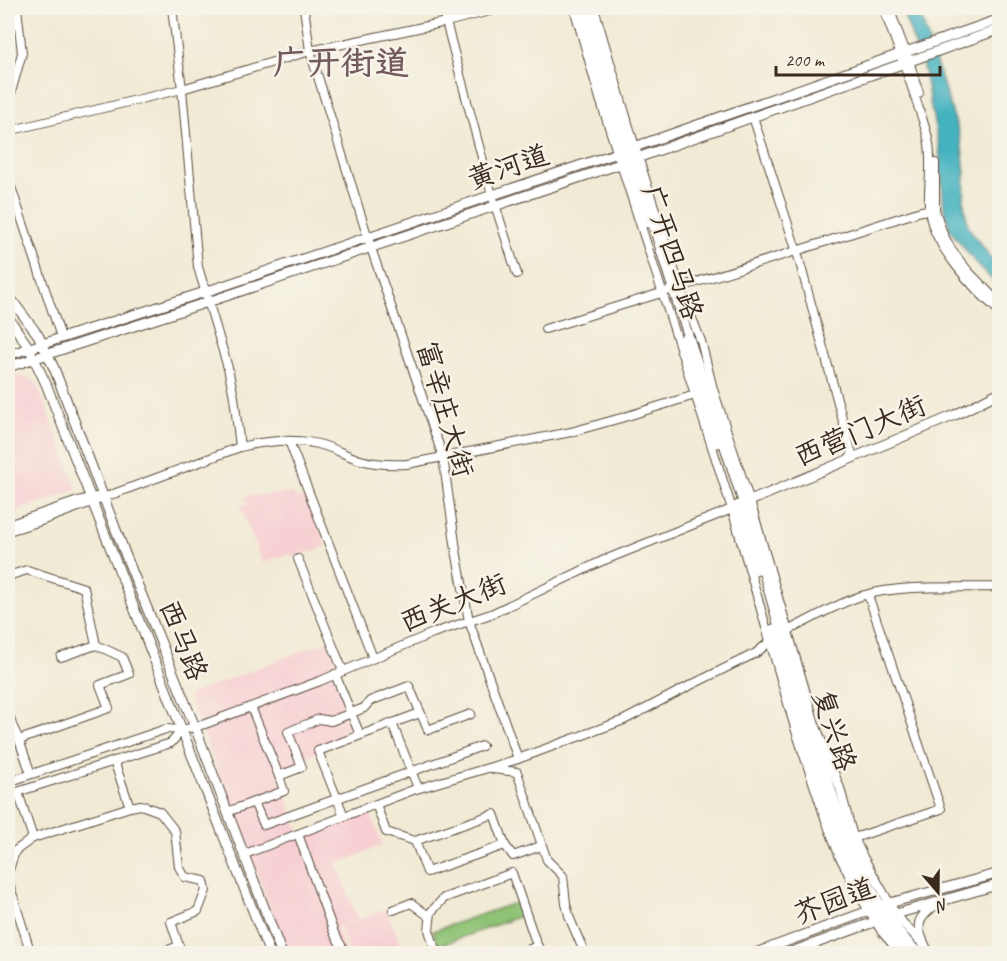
<svg xmlns="http://www.w3.org/2000/svg" width="1007" height="961" font-family="Caveat,'LXGW WenKai TC',sans-serif">
  <style>
    .built { fill: #f7cfd2 }
    .green { fill: #8ec375; stroke: #64764a; stroke-width: 1.5 }
    .water { fill: #44b2bf; stroke: #406e6e; stroke-width: 1.5 }
    .lines { fill: none; stroke-linecap: round; stroke-linejoin: round }
    .minor-casing { stroke: #564739; stroke-width: 10 }
    .major-casing { stroke: #564739; stroke-width: 11 }
    .minor { stroke: #fff; stroke-width: 8 }
    .major { stroke: #fff; stroke-width: 9 }
    .labels { text-anchor: middle; stroke-width: 5; stroke-linejoin: round; paint-order: stroke }
    .street-label { font-size: 28px; fill: #3b2a1e; stroke: #f7f3e8 }
    .district-label { font-size: 34px; font-weight: bold; fill: #72595c; stroke: #f7f3e8 }
  </style>
  <rect width="100%" height="100%" fill="#f7f3e8"/>
  <filter id="ink" filterUnits="userSpaceOnUse"><feTurbulence type="fractalNoise" baseFrequency=".0167" numOctaves="2"/><feDisplacementMap in="SourceGraphic" scale="12" xChannelSelector="R" yChannelSelector="G"/><feConvolveMatrix kernelMatrix="1 2 1 2 8 2 1 2 1" color-interpolation-filters="sRGB"/></filter>
  <filter id="wash" filterUnits="userSpaceOnUse"><feTurbulence type="fractalNoise" baseFrequency=".008" numOctaves="4" result="noise"/><feDisplacementMap in="SourceGraphic" scale="24" xChannelSelector="R" yChannelSelector="G"/><feGaussianBlur stdDeviation="1.35" result="paint"/><feColorMatrix in="noise" values="0 0 0 0 0 0 0 0 0 0 0 0 0 0 0 0 0 1.4 0 .05"/><feComposite in="paint" operator="in"/></filter>
  <g filter="url(#wash)">
    <rect width="100%" height="100%" fill="#f1ebd5"/>
    <g class="built">
      <path d="M18 376 30 379 34 381 39 389 78 490 8 514V378Z"/>
      <path d="M294 493 295 499 306 495 326 546 294 558 289 554 262 563 240 505H247L244 496Z"/>
      <path d="M328 641 339 670 337 683 358 737 302 758 305 767 279 777 301 835 369 809 383 845 337 864 358 919 336 927 346 953H287L188 695Z"/>
      <path d="M386 909 404 953H350L340 927Z"/>
    </g>
    <path class="green" d="M518 902 523 915 438 946 433 931Z"/>
    <path class="water" d="M901 8H918L959 133 963 154 965 174 964 205 968 225 973 234 999 269V287L975 262 950 230 944 209 939 147 923 66Z"/>
  </g>
  <g filter="url(#ink)">
    <g class="lines">
      <g class="minor-casing">
        <g id="minor">
          <path d="M172 8 182 89 198 267 228 368 234 397 240 447"/>
          <path d="M304 8 310 51 371 248 443 457 456 550 469 621 518 759"/>
          <path d="M445 8 446 22 492 195 517 274"/>
          <path d="M574 8 600 99 732 509 795 728 825 818 840 857 857 891 882 932 901 954"/>
          <path d="M594 8 635 147 680 288 701 341 713 389 753 511 805 690 815 724 840 788 852 833 863 857 894 911 903 923 932 954"/>
          <path d="M883 8C895 39 907 71 917 103 921 115 925 126 928 138 933 161 928 184 929 207 930 243 974 289 1000 312"/>
          <path d="M889 8 909 61 919 93"/>
          <path d="M8 103 22 53 17 8"/>
          <path d="M753 117 797 252 853 458"/>
          <path d="M8 131 182 89 310 51 446 22 502 8"/>
          <path d="M935 163V210L943 234 952 251 968 271 1000 304"/>
          <path d="M8 178 61 337"/>
          <path d="M545 329C670 290 796 252 921 211L935 210"/>
          <path d="M289 441 373 658"/>
          <path d="M8 525 78 501 96 497"/>
          <path d="M8 531 38 522 240 447C265 441 292 438 318 444 332 447 343 454 357 459 373 464 390 465 407 464L571 432 621 418 698 394"/>
          <path d="M298 559 343 671"/>
          <path d="M8 576 27 570 84 588 96 645 61 657"/>
          <path d="M785 632C810 620 834 605 861 596 902 584 956 588 1000 587"/>
          <path d="M335 674 360 735"/>
          <path d="M251 707 279 776"/>
          <path d="M8 712 12 725 19 740 109 708 100 685 129 674 122 657 96 645"/>
          <path d="M392 723 418 788"/>
          <path d="M19 740 31 774"/>
          <path d="M114 761 130 807"/>
          <path d="M493 769 517 772 547 860 563 876 566 904 570 919 585 954"/>
          <path d="M8 782 166 729 182 730 205 724 320 681 433 633 491 614 602 561 737 507"/>
          <path d="M18 792 33 838 130 807 141 805 160 812 175 831 179 867 185 877 204 881 206 890 198 911 171 922 179 946 157 954"/>
          <path d="M8 795 171 743 182 730"/>
          <path d="M254 802 284 791 279 776 302 767 288 732 319 719 331 721 364 708 370 701 409 686 428 730 471 714"/>
          <path d="M376 804 386 832 415 841 494 814 505 845 513 856 541 846"/>
          <path d="M227 812 254 802 264 825 482 746"/>
          <path d="M344 816 318 751 420 713"/>
          <path d="M298 834 334 933 346 954"/>
          <path d="M854 838 941 809 868 595"/>
          <path d="M415 841 427 872 505 845"/>
          <path d="M245 854 413 790 515 760 624 720 693 684 756 653 772 640"/>
          <path d="M8 873 15 851 33 838"/>
          <path d="M8 880 31 954"/>
          <path d="M393 910 411 903 430 917"/>
          <path d="M440 954 434 946 429 930 431 912 444 898 512 873 540 954"/>
          <path d="M516 954 538 946"/>
        </g>
      </g>
      <g class="major-casing">
        <g id="major">
          <path d="M581 8 619 138 647 223"/>
          <path d="M588 8 619 115 673 289 748 517 781 634 843 827C860 873 884 919 919 954"/>
          <path d="M8 295 38 335 54 368 126 556 195 727 282 954"/>
          <path d="M8 317 29 348 46 384 270 954"/>
          <path d="M684 339 718 443"/>
          <path d="M8 355 205 292 623 151 1000 19"/>
          <path d="M8 367 208 302 626 162 1000 29"/>
          <path d="M738 505 756 570"/>
          <path d="M738 506 955 415 1000 392"/>
          <path d="M773 629C786 676 802 723 817 770 835 825 853 882 888 929 894 938 902 946 909 954"/>
          <path d="M839 841 840 857"/>
          <path d="M925 946C915 926 917 918 935 905"/>
          <path d="M753 954 890 903 1000 873"/>
          <path d="M786 954 896 914 1000 884"/>
        </g>
      </g>
      <use href="#minor" class="minor"/>
      <use href="#major" class="major"/>
    </g>
  </g>
  <g class="labels">
    <g class="street-label">
      <text transform="translate(508 166) rotate(-19)" y="10">黄河道</text>
      <text transform="translate(673 252) rotate(72)" y="10">广开四马路</text>
      <text transform="translate(446 409) rotate(74)" y="10">富辛庄大街</text>
      <text transform="translate(860 430) rotate(-23)" y="10">西营门大街</text>
      <text transform="translate(453 602) rotate(-22)" y="10">西关大街</text>
      <text transform="translate(184 640) rotate(68)" y="10">西马路</text>
      <text transform="translate(835 730) rotate(72)" y="10">复兴路</text>
      <text transform="translate(834 900) rotate(-20)" y="10">芥园道</text>
    </g>
    <g class="district-label">
      <text x="341" y="74">广开街道</text>
    </g>
  </g>
  <rect width="1007" height="961" fill="none" stroke="#f7f3e8" stroke-width="30"/>
  <g transform="translate(938 892) rotate(160)" stroke="#f7f3e8" stroke-width="4.5" paint-order="stroke">
  <path d="M0-4.5L10 22L0 15L-10 22Z" fill="#3b2a1e"/>
  <text y="-9" font-size="16" font-weight="bold" text-anchor="middle" fill="#3b2a1e">N</text>
  </g>
  <path d="M776 66v9h164v-9" fill="none" stroke="#3b2a1e" stroke-width="3"/>
  <text x="785" y="66" font-size="18" fill="#3b2a1e" stroke="#f7f3e8" stroke-width="4.5" paint-order="stroke">200 m</text>
</svg>
